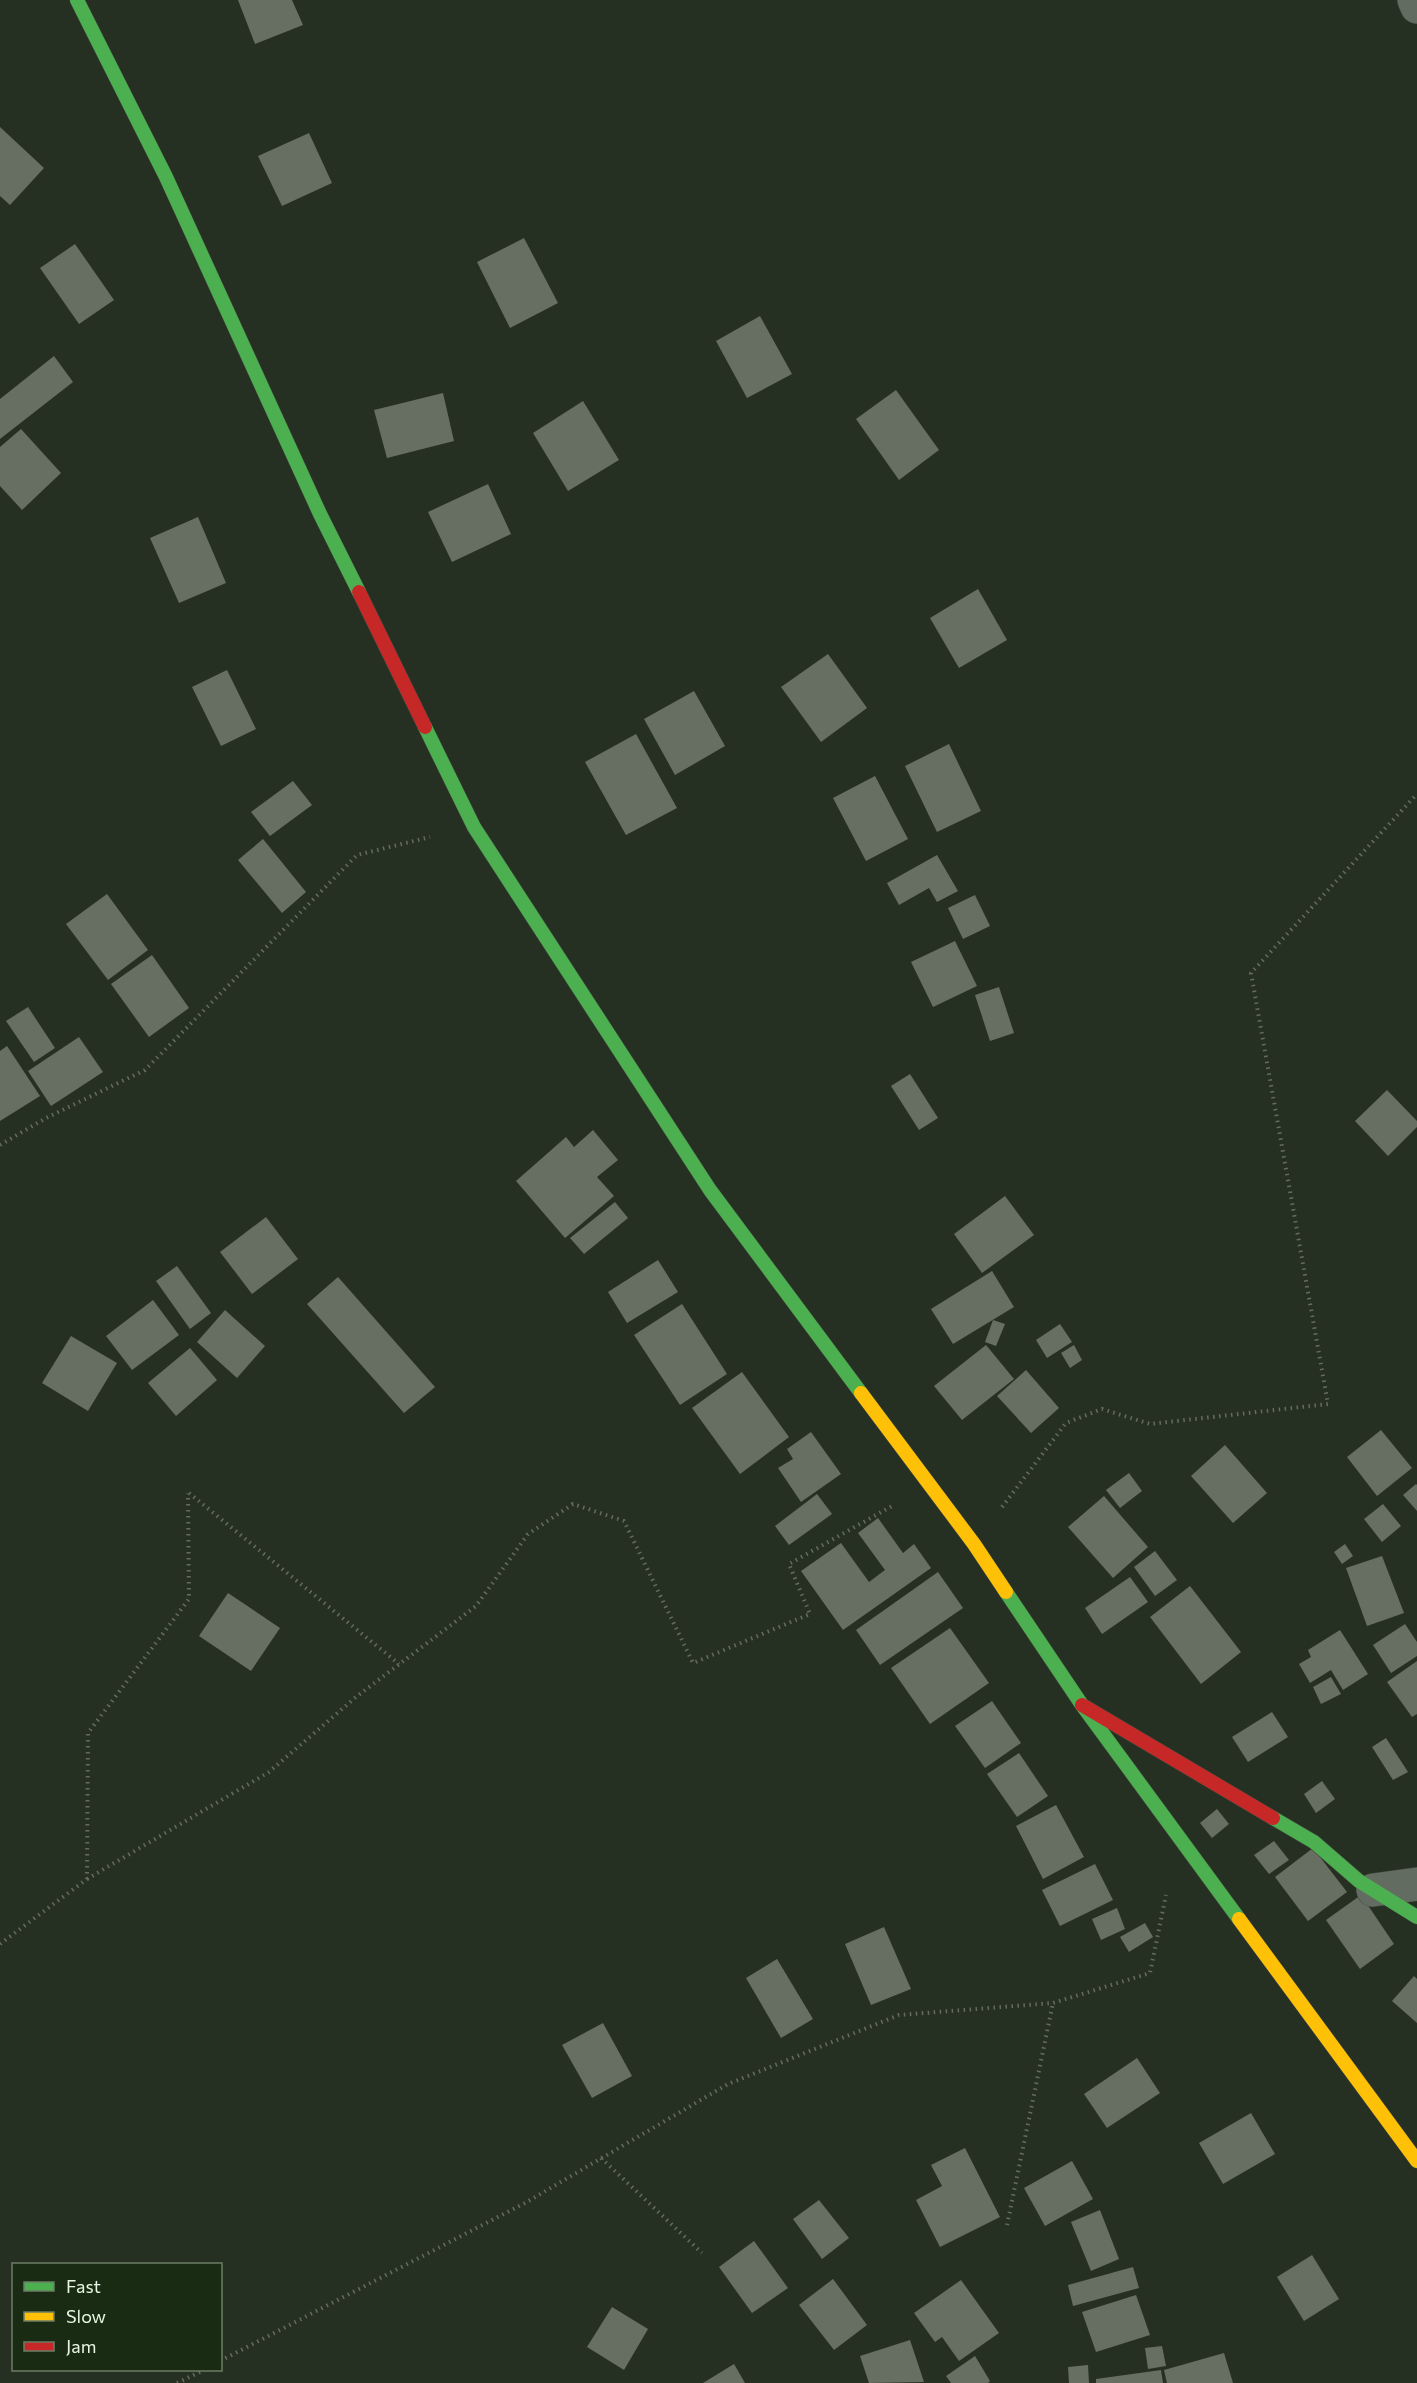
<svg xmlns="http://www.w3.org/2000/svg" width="1417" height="2383" font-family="Commissioner,sans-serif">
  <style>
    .building { fill: #666f62 }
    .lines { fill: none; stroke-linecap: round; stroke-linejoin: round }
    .street-casing { stroke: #424b3f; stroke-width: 34 }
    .fast-casing { stroke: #424b3f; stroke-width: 15 }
    .slow-casing { stroke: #424b3f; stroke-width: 15 }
    .jam-casing { stroke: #424b3f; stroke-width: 15 }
    .path { stroke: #646c61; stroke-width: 4; stroke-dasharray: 1.5 4.5; stroke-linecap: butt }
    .street { stroke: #636c60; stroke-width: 33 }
    .fast { stroke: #4caf50; stroke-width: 14 }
    .slow { stroke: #ffc107; stroke-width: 14 }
    .jam { stroke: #c62828; stroke-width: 14 }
  </style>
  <rect width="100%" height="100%" fill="#263022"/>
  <g class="building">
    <path d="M238 0H292L303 25 255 44Z"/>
    <path d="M0 127 44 168 10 205 0 196Z"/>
    <path d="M309 133 332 183 282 206 258 156Z"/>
    <path d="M524 238 558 303 510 328 477 262Z"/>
    <path d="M75 244 114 300 79 324 40 268Z"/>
    <path d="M760 316 792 374 747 398 716 341Z"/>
    <path d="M54 356 73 382 0 439V399Z"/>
    <path d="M896 390 939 450 899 480 856 419Z"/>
    <path d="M443 393 454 441 387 458 374 410Z"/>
    <path d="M583 401 619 460 568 491 533 433Z"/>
    <path d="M21 429 61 473 22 510 0 486V447Z"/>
    <path d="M488 484 511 534 452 562 428 512Z"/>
    <path d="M198 517 226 583 179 603 150 538Z"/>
    <path d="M978 589 1007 640 959 668 930 618Z"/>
    <path d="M828 654 867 708 821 742 781 687Z"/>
    <path d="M227 670 256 729 221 746 192 687Z"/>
    <path d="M694 691 725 746 675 775 644 719Z"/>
    <path d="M636 734 677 808 626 835 585 762Z"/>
    <path d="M949 744 981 811 937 832 905 766Z"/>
    <path d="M875 776 908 839 866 861 833 798Z"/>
    <path d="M293 781 312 805 270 836 251 812Z"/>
    <path d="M263 839 306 892 282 913 238 860Z"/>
    <path d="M937 855 958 891 937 902 929 888 899 905 887 883Z"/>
    <path d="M107 894 148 950 108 980 66 924Z"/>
    <path d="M975 895 990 926 963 939 948 908Z"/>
    <path d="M955 941 977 986 933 1007 911 962Z"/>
    <path d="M152 955 189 1008 149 1037 111 984Z"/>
    <path d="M999 987 1014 1033 990 1041 975 995Z"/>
    <path d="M28 1007 55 1048 34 1062 6 1021Z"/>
    <path d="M79 1037 103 1072 51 1106 28 1071Z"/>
    <path d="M7 1046 40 1096 0 1121V1051Z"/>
    <path d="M910 1074 938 1118 919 1130 891 1086Z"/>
    <path d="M1387 1090 1417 1121V1127L1388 1156 1355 1121Z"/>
    <path d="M593 1130 618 1160 597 1177 614 1196 565 1238 516 1181 566 1137 574 1147Z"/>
    <path d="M1005 1196 1034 1235 982 1273 954 1234Z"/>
    <path d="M615 1202 628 1218 584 1254 570 1238Z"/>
    <path d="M266 1217 298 1259 252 1294 220 1252Z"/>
    <path d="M658 1260 678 1292 627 1323 608 1292Z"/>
    <path d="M177 1266 211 1313 190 1329 156 1281Z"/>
    <path d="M992 1271 1014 1307 953 1344 931 1309Z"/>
    <path d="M338 1277 435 1387 404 1413 307 1304Z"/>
    <path d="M153 1300 179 1335 132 1370 106 1336Z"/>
    <path d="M682 1304 727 1374 680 1405 634 1335Z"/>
    <path d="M225 1310 265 1346 237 1378 197 1342Z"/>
    <path d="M993 1320 1005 1324 996 1346 985 1342Z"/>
    <path d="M1060 1324 1072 1342 1047 1358 1036 1340Z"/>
    <path d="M71 1336 117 1363 88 1411 42 1383Z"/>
    <path d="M986 1345 1014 1379 962 1420 934 1386Z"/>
    <path d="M1074 1345 1082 1360 1070 1368 1061 1353Z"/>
    <path d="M190 1348 217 1380 176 1416 148 1383Z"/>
    <path d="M1026 1370 1059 1408 1031 1433 997 1396Z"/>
    <path d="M742 1372 789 1437 740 1474 692 1408Z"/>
    <path d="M1381 1430 1412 1468 1377 1496 1347 1457Z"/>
    <path d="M811 1432 841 1474 801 1502 778 1468 793 1459 787 1449Z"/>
    <path d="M1225 1445 1267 1493 1233 1523 1191 1476Z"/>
    <path d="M1129 1473 1142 1491 1120 1508 1106 1490Z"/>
    <path d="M1416 1484 1417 1485V1511L1403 1495Z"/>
    <path d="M817 1494 832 1514 789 1545 775 1526Z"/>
    <path d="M1104 1496 1148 1547 1113 1578 1068 1527Z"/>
    <path d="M1383 1504 1401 1526 1382 1542 1364 1519Z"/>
    <path d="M878 1518 903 1553 914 1544 931 1568 843 1630 801 1571 841 1543 869 1582 885 1570 858 1533Z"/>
    <path d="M1345 1544 1353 1556 1342 1564 1334 1552Z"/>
    <path d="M1155 1551 1177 1580 1155 1596 1134 1567Z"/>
    <path d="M1382 1556 1404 1613 1367 1626 1346 1568Z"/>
    <path d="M938 1572 963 1608 880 1665 856 1630Z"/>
    <path d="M1130 1577 1148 1602 1102 1634 1085 1608Z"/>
    <path d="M1190 1586 1241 1652 1201 1684 1150 1617Z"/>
    <path d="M228 1593 280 1628 251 1671 199 1636Z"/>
    <path d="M1405 1624 1417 1642V1656L1391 1673 1373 1645Z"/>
    <path d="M950 1628 989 1683 930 1724 891 1668Z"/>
    <path d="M1340 1630 1368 1674 1343 1690 1331 1670 1310 1683 1299 1664 1311 1657 1308 1650Z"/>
    <path d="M1417 1661V1714L1412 1717 1387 1682Z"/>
    <path d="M1331 1677 1341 1694 1321 1704 1313 1687Z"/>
    <path d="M992 1701 1021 1743 985 1768 955 1726Z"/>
    <path d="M1272 1712 1288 1737 1248 1762 1232 1737Z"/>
    <path d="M1386 1738 1408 1772 1393 1780 1372 1747Z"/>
    <path d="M1019 1753 1048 1796 1017 1817 987 1774Z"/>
    <path d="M1322 1781 1335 1799 1316 1813 1304 1794Z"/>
    <path d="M1056 1805 1084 1857 1043 1879 1016 1826Z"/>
    <path d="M1217 1809 1229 1824 1212 1838 1200 1823Z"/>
    <path d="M1274 1841 1289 1860 1269 1874 1254 1855Z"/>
    <path d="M1313 1848 1347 1892 1308 1921 1275 1877Z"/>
    <path d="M1095 1864 1113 1900 1060 1926 1042 1890Z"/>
    <path d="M1361 1895 1394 1944 1360 1969 1326 1920Z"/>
    <path d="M1117 1908 1125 1929 1101 1940 1092 1919Z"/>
    <path d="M1145 1923 1153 1937 1129 1952 1120 1937Z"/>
    <path d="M884 1927 911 1989 871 2005 845 1944Z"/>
    <path d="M777 1959 813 2019 781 2038 746 1978Z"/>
    <path d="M1414 1976 1417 1979V2023L1392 2001Z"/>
    <path d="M603 2023 632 2076 592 2098 562 2045Z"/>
    <path d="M1137 2058 1160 2093 1107 2128 1084 2094Z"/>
    <path d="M1251 2113 1275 2154 1223 2184 1199 2143Z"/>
    <path d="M965 2148 1000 2217 940 2247 916 2200 942 2186 931 2165Z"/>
    <path d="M1072 2161 1093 2199 1045 2226 1024 2188Z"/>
    <path d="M819 2200 849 2238 822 2259 793 2219Z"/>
    <path d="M1100 2210 1119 2259 1091 2271 1071 2222Z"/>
    <path d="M754 2241 788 2288 752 2313 719 2267Z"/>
    <path d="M1312 2255 1339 2299 1304 2321 1277 2277Z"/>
    <path d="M1133 2267 1139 2288 1073 2306 1068 2285Z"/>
    <path d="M833 2279 867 2325 834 2350 799 2305Z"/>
    <path d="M961 2280 999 2333 959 2361 942 2337 935 2342 914 2313Z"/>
    <path d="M1136 2295 1150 2335 1096 2352 1082 2312Z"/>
    <path d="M612 2307 648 2329 624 2370 587 2347Z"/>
    <path d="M910 2340 924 2382 869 2383 860 2356Z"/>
    <path d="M1162 2346 1166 2366 1148 2369 1145 2348Z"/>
    <path d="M1224 2353 1233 2383H1167L1164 2370Z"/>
    <path d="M975 2356 990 2381 988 2383H951L946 2376Z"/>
    <path d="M734 2364 745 2383H703Z"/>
    <path d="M1088 2365 1089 2383H1069L1068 2367Z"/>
    <path d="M1161 2370 1163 2383H1096V2379Z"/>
  </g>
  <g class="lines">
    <g class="street-casing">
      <g id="street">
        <path d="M1414 0 1417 7"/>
        <path d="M1373 1890 1417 1884"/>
      </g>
    </g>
    <g class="fast-casing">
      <g id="fast">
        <path d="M77 0 166 177 320 514 359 592"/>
        <path d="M425 727 474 827 710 1190 861 1393"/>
        <path d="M1006 1592 1082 1705 1239 1919"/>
        <path d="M1273 1818 1314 1842 1359 1881 1417 1917"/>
      </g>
    </g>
    <g class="slow-casing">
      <g id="slow">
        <path d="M861 1393 974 1544 1006 1592"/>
        <path d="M1239 1919 1417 2161"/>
      </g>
    </g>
    <g class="jam-casing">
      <g id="jam">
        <path d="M359 592 425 727"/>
        <path d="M1082 1705 1273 1818"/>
      </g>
    </g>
    <g class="path">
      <path d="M0 1145 46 1118 145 1070 357 855 430 837"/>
      <path d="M189 1493 399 1664"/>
      <path d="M1002 1507 1066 1423 1102 1409 1150 1424 1328 1404 1251 973 1417 794"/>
      <path d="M87 1879 269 1772 356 1697 476 1606 528 1534 573 1504 624 1521 693 1663 810 1614 789 1564 892 1506"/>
      <path d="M0 1944 87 1879 88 1733 189 1599 188 1493"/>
      <path d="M601 2158 702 2253"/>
      <path d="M1007 2225 1053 2003"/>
      <path d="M220 2361 525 2203 728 2084 899 2015 1053 2003 1150 1973 1166 1895"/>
      <path d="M177 2383 204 2370"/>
    </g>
    <use href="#street" class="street"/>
    <use href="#fast" class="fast"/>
    <use href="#slow" class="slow"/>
    <use href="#jam" class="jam"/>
  </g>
  <rect x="12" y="2263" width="210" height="108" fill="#192c13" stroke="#6c7c67" stroke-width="1.5"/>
  <rect x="24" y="2282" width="30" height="9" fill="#4caf50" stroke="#6c7c67" stroke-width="1.5"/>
  <text x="66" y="2293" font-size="18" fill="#e8f5e4">Fast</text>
  <rect x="24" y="2312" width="30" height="9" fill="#ffc107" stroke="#6c7c67" stroke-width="1.5"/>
  <text x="66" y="2323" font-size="18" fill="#e8f5e4">Slow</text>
  <rect x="24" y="2342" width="30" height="9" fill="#c62828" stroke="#6c7c67" stroke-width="1.5"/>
  <text x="66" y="2353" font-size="18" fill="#e8f5e4">Jam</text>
</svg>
